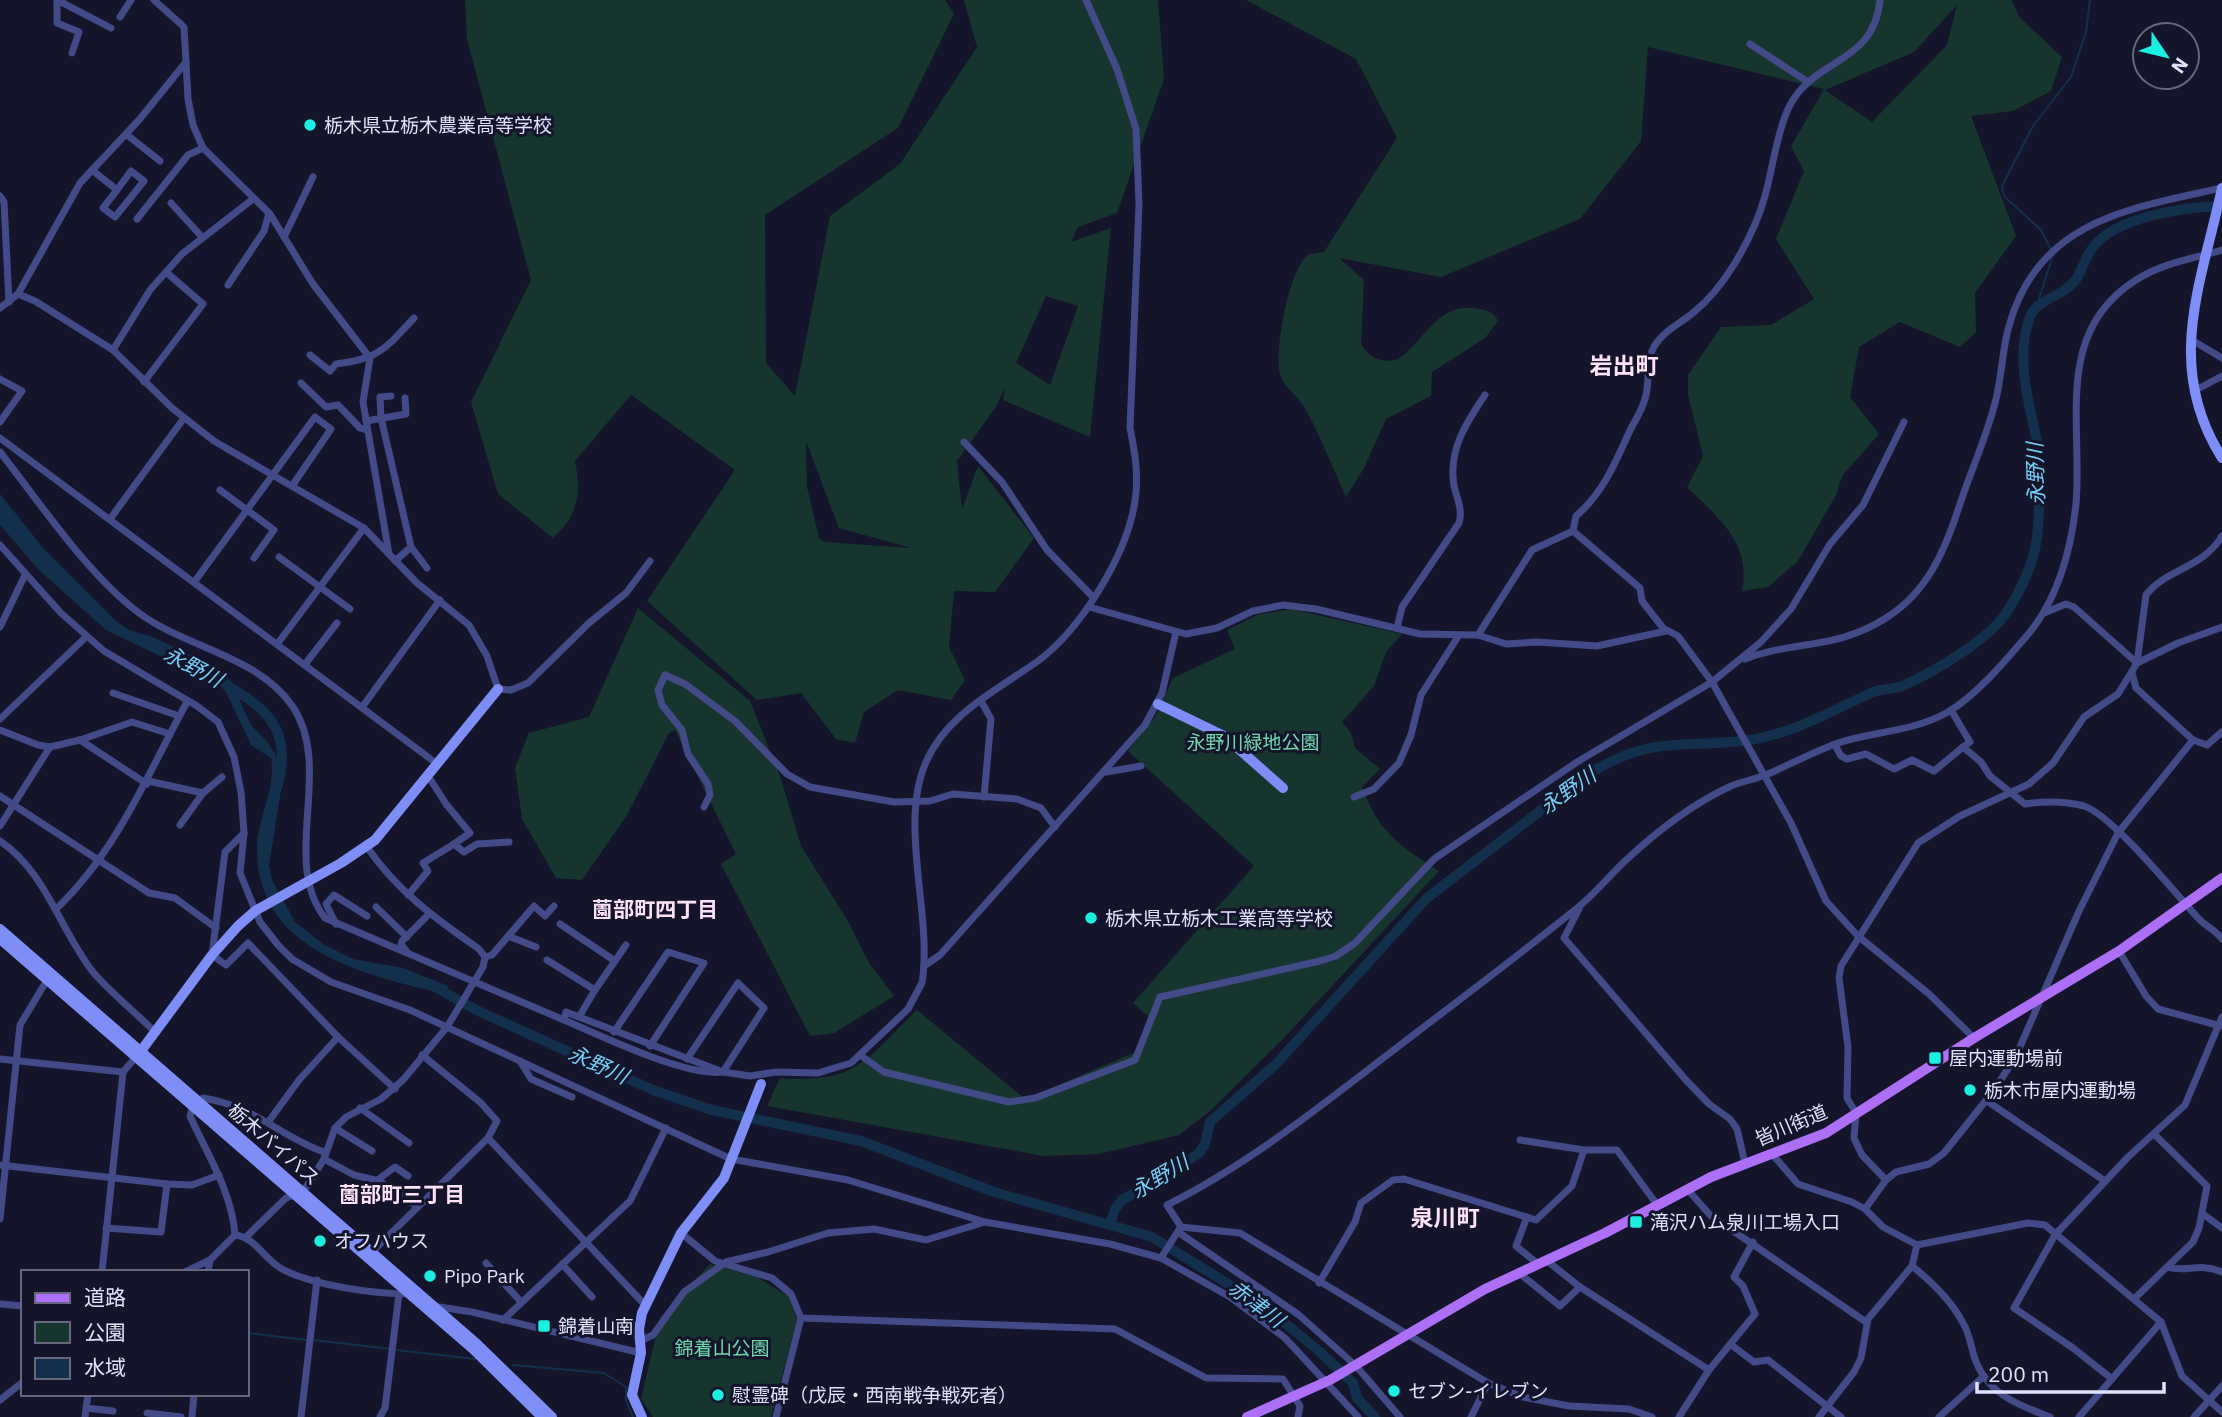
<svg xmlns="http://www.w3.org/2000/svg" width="2222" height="1417" font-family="'IBM Plex Sans','Noto Sans JP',sans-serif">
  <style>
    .green { fill: #17352f; fill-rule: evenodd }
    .water { fill: #12304b }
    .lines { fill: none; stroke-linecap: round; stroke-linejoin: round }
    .stream { stroke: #12304b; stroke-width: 2 }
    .river { stroke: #12304b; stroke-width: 10 }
    .street { stroke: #424b87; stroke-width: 7 }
    .secondary { stroke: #7e8ef6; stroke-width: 10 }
    .primary { stroke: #ad6ff5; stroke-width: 10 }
    .poi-dot { fill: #1aefe1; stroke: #14142b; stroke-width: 2.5 }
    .labels { text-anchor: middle; stroke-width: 6; stroke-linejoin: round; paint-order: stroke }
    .poi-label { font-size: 19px; fill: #e0e1fd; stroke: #14142b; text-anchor: start }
    .park-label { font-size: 19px; fill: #6fd9ae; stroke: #14142b }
    .street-label { font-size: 19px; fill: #e0e1fd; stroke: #14142b }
    .water-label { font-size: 21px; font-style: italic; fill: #75cff5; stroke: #14142b }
    .neighbourhood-label { font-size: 21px; font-weight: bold; fill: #fde2f7; stroke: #14142b }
    .quarter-label { font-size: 23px; font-weight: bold; fill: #fde2f7; stroke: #14142b }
  </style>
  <rect width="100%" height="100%" fill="#14142b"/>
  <g class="green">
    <path d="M465 0H945L954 14 898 128 765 215 766 363 795 396 830 216 900 164 977 47 964 0H1158L1164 79 1117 213 1078 227 1071 242 1111 228 1090 437 1003 400 1005 388 995 408 957 461 962 509 978 466 1034 538 995 592 954 591 949 647 965 680 951 700 898 690 864 712 855 743 836 739 801 693 757 700 647 601 735 470 631 395 575 461C581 493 579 515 553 538L498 494 471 402 531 280 467 39ZM1046 296 1078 306 1050 385 1016 363ZM806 441 839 528 911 548 825 542 819 538 807 487Z"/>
    <path d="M1246 0H2012L2019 17 2062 57 2051 91 2013 111 1971 116 2016 236 1975 293 1976 332 1960 347 1900 322 1859 347 1850 397 1879 434 1842 476 1836 495 1798 561 1768 587 1742 591C1752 543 1718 518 1687 487L1703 456 1688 395V375L1721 327 1771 325 1814 299 1776 239 1804 171 1791 146 1824 89 1648 47 1641 141 1580 219 1441 277 1339 258 1364 280 1361 344C1368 358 1384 364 1398 359 1427 339 1438 300 1480 309 1488 311 1494 313 1498 321L1485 338 1432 372 1431 396 1386 419 1364 468 1346 497C1332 467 1321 437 1305 408 1298 396 1284 388 1280 374 1274 353 1289 268 1308 255 1312 253 1319 253 1324 252L1397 138 1356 59ZM1957 5 1947 45 1872 122 1825 90 1914 52Z"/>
    <path d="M638 608 750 701 781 779 801 846 849 923 869 963 894 996 834 1033 810 1036 721 864 736 854 675 730 669 733 627 815 582 880 556 878 522 819 515 768 529 733 589 717Z"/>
    <path d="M1291 609 1402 634 1386 652 1374 686 1342 722 1351 733 1355 748 1380 769 1362 787C1379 833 1399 845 1439 871L1281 1041 1210 1111 1179 1135 1099 1154 1044 1156 767 1106 780 1078C857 1084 866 1059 917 1010L1025 1099 1136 1052 1150 1018 1133 1003 1254 866 1128 751 1155 717 1173 678 1235 649 1227 630 1257 615Z"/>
    <path d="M710 1264 757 1277 788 1296 797 1320 771 1417H653L641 1399 660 1318Z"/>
  </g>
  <path class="water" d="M0 494 44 549 116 621 129 630 153 637 191 655 190 659 195 662 197 658 215 666 214 669 231 681 251 725 266 740 281 763 282 784 269 865 272 880 295 922 323 944 353 959 403 968 448 986 445 994C365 975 255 951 257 847 258 816 276 790 271 758L251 745 226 692 218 684 106 630 38 569 0 525Z"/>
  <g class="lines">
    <g class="stream">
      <path d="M2051 250 2041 230 2004 196 2002 186 2033 126 2071 77 2086 32 2090 0"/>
      <path d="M2037 305 2053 255"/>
      <path d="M247 1333 307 1340"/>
      <path d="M313 1340 391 1349"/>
      <path d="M396 1350 475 1359"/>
      <path d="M513 1365 604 1373 626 1387V1401L633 1417"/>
    </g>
    <g class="river">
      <path d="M225 684C269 710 292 731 278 785"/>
      <path d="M435 987 476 1010 653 1090 712 1110 861 1141 994 1192 1152 1237 1264 1306 1319 1351 1353 1383 1357 1398 1375 1417"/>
      <path d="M1110 1224 1115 1209 1122 1200 1171 1173 1199 1153 1205 1144 1210 1122 1275 1065 1427 898 1587 775C1649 736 1677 748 1743 741 1791 735 1829 712 1871 693 1881 688 1892 690 1902 686 1932 673 1991 639 2008 610 2019 593 2029 572 2034 553 2041 526 2041 458 2035 432 2027 397 2016 352 2030 317 2038 297 2065 297 2077 278 2083 268 2086 255 2094 246 2118 216 2186 207 2222 206"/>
    </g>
    <g class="street">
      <path d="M57 0V23L79 32 72 53"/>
      <path d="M57 0 111 28"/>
      <path d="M154 0 184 27 188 99 193 125 203 148 270 214 313 284 370 358 363 402 389 554"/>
      <path d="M120 17 131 0"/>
      <path d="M1750 44 1808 82"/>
      <path d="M126 134 160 161"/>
      <path d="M92 170 117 190 131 171 144 181 115 217 103 208 117 190"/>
      <path d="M0 196 4 202 9 302"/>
      <path d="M171 203 202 237"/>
      <path d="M137 219 188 155 203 148"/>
      <path d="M284 237 313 177"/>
      <path d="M228 285 264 231 269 213"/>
      <path d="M18 294 35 301 113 350 172 408 214 441 364 528 417 583 469 625 487 656 498 689 511 690 528 683 589 623 626 593 650 561"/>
      <path d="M0 308 18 294 80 183 139 120 186 62"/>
      <path d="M2190 339 2222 358"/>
      <path d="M113 350 150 290 182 254 253 199"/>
      <path d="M310 355 330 371 336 364C379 359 385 349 414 318"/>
      <path d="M0 379 22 391 0 422"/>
      <path d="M144 382 203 304 166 272"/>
      <path d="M301 383 326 407 338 405 360 428 367 430"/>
      <path d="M2194 391 2222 376"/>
      <path d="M391 396 380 397 381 418 411 547 427 568"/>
      <path d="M366 421 406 414 405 398"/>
      <path d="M0 438 436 763"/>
      <path d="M964 442 1002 482 1047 550 1094 598"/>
      <path d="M0 452C40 503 88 575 139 613 186 648 259 656 293 707 334 769 280 860 325 918L564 1020 566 1012 723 1072 750 1076 776 1072 818 1073 851 1063 908 1009 922 983C933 916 898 825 926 762 947 714 997 690 1038 661 1081 629 1127 555 1135 501 1139 476 1135 453 1130 428L1139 204 1136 129 1117 69 1086 0"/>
      <path d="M220 490 274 530 254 558"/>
      <path d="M110 519 184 418"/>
      <path d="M1573 531 1640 588 1642 601 1663 628 1678 636 1712 682 1791 823 1826 901 1858 936 1929 994 1974 1038"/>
      <path d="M1573 531 1576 516C1601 495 1614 466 1627 437 1633 423 1641 413 1645 399 1650 384 1646 366 1652 351 1659 333 1680 324 1694 312 1710 299 1724 281 1735 263 1747 243 1759 218 1765 196 1773 167 1776 136 1788 109 1812 57 1874 66 1880 0"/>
      <path d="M0 545 61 613 104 651 197 706 218 722 234 757 241 792 244 833 240 873 260 922 278 945 292 959 331 982 410 1010 731 1159 848 1180 985 1222 1110 1244 1161 1258 1230 1297 1285 1338 1358 1417"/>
      <path d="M279 557 350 609"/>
      <path d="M395 561 411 547"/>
      <path d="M195 581 315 417 331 429 292 486"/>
      <path d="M1089 607 1186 634 1217 628 1253 611 1283 605 1316 609 1420 634 1478 635 1506 644 1537 642 1597 646 1666 631"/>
      <path d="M2044 613 2066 604 2074 607 2137 663"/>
      <path d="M0 627 25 575"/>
      <path d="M1397 628 1402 607 1459 523C1463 510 1457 499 1454 486 1448 450 1466 423 1485 395"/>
      <path d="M1478 635 1532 550 1573 531"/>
      <path d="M278 643 364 528"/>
      <path d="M1745 659C1795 640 1836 650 1886 618 1926 593 1944 553 1958 510 1970 472 1987 437 1996 399 2002 375 2002 350 2009 326 2038 220 2131 208 2222 188"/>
      <path d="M306 663 337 623"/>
      <path d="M2137 663 2178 643 2222 627"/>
      <path d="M2132 673 2136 688 2193 740 2207 745 2222 732"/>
      <path d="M113 693 179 716"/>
      <path d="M981 701 991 719 984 797"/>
      <path d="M363 706 440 600"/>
      <path d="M1951 710 1970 742 1963 747 1981 762 1990 776 2025 804C2045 801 2065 801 2084 806 2112 815 2176 894 2198 918 2205 926 2216 930 2222 939"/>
      <path d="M0 719 86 637"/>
      <path d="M0 730 38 745 50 747 80 740 132 722 170 734"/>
      <path d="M80 740 147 784"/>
      <path d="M1835 745 1841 756 1847 759 1866 754 1894 769 1912 760 1934 771 1963 747"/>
      <path d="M1106 772 1141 766"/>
      <path d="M427 774 446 804 470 833 454 844 464 852 477 844 509 842"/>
      <path d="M148 781 203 793 222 777"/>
      <path d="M0 796 149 893 175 898 216 928"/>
      <path d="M1354 797 1374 789 1399 763 1411 735 1421 695 1459 635"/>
      <path d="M704 807 710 795 708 784 688 754 682 730 662 705 658 690 665 675 685 684 735 721 787 774 810 787 894 802 930 801 953 794 1017 799 1041 808 1055 827"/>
      <path d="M180 825 203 793"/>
      <path d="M0 826 50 747"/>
      <path d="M244 833 225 852 212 955 226 965 248 943 338 1037 395 1089"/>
      <path d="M0 841C46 872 60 930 93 972 111 993 135 1012 155 1032"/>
      <path d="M408 895 428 871 423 863 454 844"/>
      <path d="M376 907 407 937"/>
      <path d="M56 909C118 850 147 775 187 702"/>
      <path d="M1579 909 1564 938 1685 1079 1709 1104 1730 1119 1737 1129 1745 1163"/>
      <path d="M336 924 326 904 334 895 367 916"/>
      <path d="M560 924 615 961"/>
      <path d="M508 936 536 947"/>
      <path d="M2119 951 2146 996 2158 1009 2221 1026"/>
      <path d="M407 952 401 944 402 941 429 914"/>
      <path d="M485 957 492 955 534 906 545 916 554 906"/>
      <path d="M547 960 595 990 579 1017"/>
      <path d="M924 966 940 955 1145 725 1162 693 1176 632"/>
      <path d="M595 990 626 945"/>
      <path d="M564 1020C602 1036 685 1077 723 1072L764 1008 738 983 687 1059"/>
      <path d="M614 1032 668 952 704 963 650 1046"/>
      <path d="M860 1055 884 1072 1009 1102 1035 1098 1135 1060 1160 997 1320 961 1336 956 1355 943 1434 859 1577 762 1712 682 1761 642 1791 609 1830 544 1863 505 1904 422"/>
      <path d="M0 1059 123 1072 136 1057"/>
      <path d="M520 1061 531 1079 572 1097"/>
      <path d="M198 1101 203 1098C255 1106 279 1136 324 1152"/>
      <path d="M1987 1101 2105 1181"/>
      <path d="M193 1106 190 1116C207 1154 232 1192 235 1235"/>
      <path d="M360 1108 409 1143"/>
      <path d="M269 1121 299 1080 338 1037"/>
      <path d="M335 1128 372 1151"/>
      <path d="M2154 1134 2207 1186 2199 1228 2193 1242 2167 1267"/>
      <path d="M488 1138 645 1305"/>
      <path d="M1520 1140 1584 1150H1617L1658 1206"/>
      <path d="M1772 1154 1798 1184 1852 1202 1865 1209 1883 1227 1917 1245 2028 1223 2045 1225 2161 1322 2182 1376 2222 1412"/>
      <path d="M324 1159 354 1175 379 1181 418 1207"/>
      <path d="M0 1165 167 1184 192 1185 219 1175"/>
      <path d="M1886 1180 1862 1155 1854 1138 1856 1113 1847 1098 1848 1047 1839 978 1841 966 1918 843 1960 816 2029 784 2053 763 2084 717 2118 694 2137 663 2146 595C2167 568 2202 569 2222 536"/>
      <path d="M376 1181 395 1167 408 1176"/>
      <path d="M1688 1190 1710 1215 1866 1322"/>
      <path d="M1865 1209 1886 1180 1896 1172 1929 1164 1944 1153 1995 1089 2016 1056 2079 911 2118 833 2193 740"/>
      <path d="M2203 1214 2222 1228"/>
      <path d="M1527 1217 1516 1246 1538 1264"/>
      <path d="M0 1219 20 1025 47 980"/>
      <path d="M106 1228 161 1232 167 1184"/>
      <path d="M1178 1232 1299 1315 1356 1366 1400 1417"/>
      <path d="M681 1233 715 1261 772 1278 791 1294 801 1318 776 1417"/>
      <path d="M246 1237 286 1198 303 1192 324 1159 335 1128 346 1117 381 1099 403 1080 447 1027 483 967 485 957 479 949C436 919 397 891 367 847"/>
      <path d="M372 1252 488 1138 497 1121 481 1103 422 1055"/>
      <path d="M1161 1258 1180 1228"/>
      <path d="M1546 1260 1580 1287 1709 1370 1679 1417"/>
      <path d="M486 1263 521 1302"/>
      <path d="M562 1264 592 1297"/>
      <path d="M1912 1266C1932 1282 1951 1300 1963 1323 1971 1336 1971 1351 1977 1364 1990 1395 2021 1406 2050 1417"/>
      <path d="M102 1272 123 1072"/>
      <path d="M185 1272 210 1260 235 1235C255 1237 264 1259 282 1269 314 1286 375 1294 411 1294"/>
      <path d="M208 1272 210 1260"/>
      <path d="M1519 1273 1560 1306 1580 1287"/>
      <path d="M1319 1283 1355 1222 1361 1203 1393 1180 1404 1179 1536 1220 1572 1186 1584 1150"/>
      <path d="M2135 1298 2167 1267C2188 1273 2198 1262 2222 1272"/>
      <path d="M0 1304 23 1306"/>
      <path d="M433 1306 472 1312 641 1353"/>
      <path d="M801 1318 1115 1329 1206 1378 1283 1379 1300 1406 1298 1417"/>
      <path d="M503 1320 630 1201 666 1128"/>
      <path d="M640 1341 653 1335 684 1292 726 1262 768 1252 828 1233 874 1229 926 1240 985 1222"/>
      <path d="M1730 1344 1754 1362 1768 1360 1841 1417"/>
      <path d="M1709 1370 1755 1314 1743 1286 1734 1277 1753 1242"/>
      <path d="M2112 1379 2073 1348 2014 1308 2055 1235 2128 1157 2185 1105 2222 1017"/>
      <path d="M0 1400 23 1382"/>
      <path d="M86 1408 113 1411"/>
      <path d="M147 1413 181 1417"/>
      <path d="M85 1417 88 1394"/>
      <path d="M192 1417 194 1394"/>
      <path d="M301 1417 317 1280"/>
      <path d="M380 1417 385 1408 399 1294"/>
      <path d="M1471 1417 1488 1383"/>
      <path d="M1652 1417 1629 1409 1569 1406 1523 1397 1488 1383 1240 1233 1181 1227 1167 1205C1245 1166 1313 1112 1382 1059 1447 1009 1513 960 1576 909 1594 895 1609 876 1625 861 1657 831 1692 804 1731 786 1743 781 1756 779 1768 774 1791 764 1813 752 1838 743 1874 731 1913 732 1948 712 1978 694 2007 659 2030 632 2059 596 2071 550 2076 504 2083 424 2053 332 2136 280 2162 263 2192 259 2222 250"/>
      <path d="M1819 1417 1854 1372 1861 1358 1868 1319 1912 1266 1917 1245"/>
      <path d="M1939 1417 1984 1376"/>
      <path d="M2079 1417 2161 1322"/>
      <path d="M2194 1417 2222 1386"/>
    </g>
    <g class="secondary">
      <path d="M2222 188C2201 285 2164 366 2222 458"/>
      <path d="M1158 704 1224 736 1283 788"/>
      <path d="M0 929 477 1344 552 1417"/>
      <path d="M0 939 473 1349 542 1417"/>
      <path d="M138 1055 212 955 238 926 255 911 341 863 375 840 498 689"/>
      <path d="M642 1417 632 1395 641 1353 639 1329 642 1313 681 1233 724 1178 761 1084"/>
    </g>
    <path class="primary" d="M1247 1417 1330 1380 1485 1289 1605 1233 1711 1177 1826 1133 1974 1038 2119 951 2222 878"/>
  </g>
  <g class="poi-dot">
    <circle cx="310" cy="125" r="7"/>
    <circle cx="1091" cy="918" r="7"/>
    <rect x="1928" y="1051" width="14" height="14" rx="3.5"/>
    <circle cx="1970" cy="1090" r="7"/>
    <rect x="1629" y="1215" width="14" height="14" rx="3.5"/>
    <circle cx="320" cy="1241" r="7"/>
    <circle cx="430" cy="1276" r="7"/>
    <rect x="537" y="1319" width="14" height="14" rx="3.5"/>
    <circle cx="1394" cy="1391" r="7"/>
    <circle cx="718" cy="1395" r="7"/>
  </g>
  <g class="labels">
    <g class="poi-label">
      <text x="324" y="132">栃木県立栃木農業高等学校</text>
      <text x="1105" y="925">栃木県立栃木工業高等学校</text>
      <text x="1949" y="1065">屋内運動場前</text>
      <text x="1984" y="1097">栃木市屋内運動場</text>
      <text x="1650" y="1229">滝沢ハム泉川工場入口</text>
      <text x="334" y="1248">オフハウス</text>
      <text x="444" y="1283">Pipo Park</text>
      <text x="558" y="1333">錦着山南</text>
      <text x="1408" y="1398">セブン-イレブン</text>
      <text x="732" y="1402">慰霊碑（戊辰・西南戦争戦死者）</text>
    </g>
    <g class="park-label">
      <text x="1253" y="749">永野川緑地公園</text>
      <text x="722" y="1355">錦着山公園</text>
    </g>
    <g class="street-label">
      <text transform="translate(1791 1125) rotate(-23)" y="7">皆川街道</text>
      <text transform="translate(274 1144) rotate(41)" y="7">栃木バイパス</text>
    </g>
    <g class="water-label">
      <text transform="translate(2036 474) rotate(-92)" y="7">永野川</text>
      <text transform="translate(193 667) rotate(28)" y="7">永野川</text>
      <text transform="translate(1568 791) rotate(-35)" y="7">永野川</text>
      <text transform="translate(598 1065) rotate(24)" y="7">永野川</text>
      <text transform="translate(1160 1177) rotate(-31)" y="7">永野川</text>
      <text transform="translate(1256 1304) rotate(37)" y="7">赤津川</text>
    </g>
    <g class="neighbourhood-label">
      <text x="655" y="917">薗部町四丁目</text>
      <text x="402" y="1202">薗部町三丁目</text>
    </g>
    <g class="quarter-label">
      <text x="1624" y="374">岩出町</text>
      <text x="1445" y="1226">泉川町</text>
    </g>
  </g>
  <rect x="21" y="1270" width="228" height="126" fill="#14142b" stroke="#66667f" stroke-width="2"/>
  <rect x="35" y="1293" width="35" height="10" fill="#ad6ff5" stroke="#66667f" stroke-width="2"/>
  <text x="84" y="1305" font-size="21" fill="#e0e1fd">道路</text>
  <rect x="35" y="1322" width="35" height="21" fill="#17352f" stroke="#66667f" stroke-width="2"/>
  <text x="84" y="1340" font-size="21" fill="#e0e1fd">公園</text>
  <rect x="35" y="1358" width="35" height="21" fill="#12304b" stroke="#66667f" stroke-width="2"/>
  <text x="84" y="1375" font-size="21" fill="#e0e1fd">水域</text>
  <g transform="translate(2166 56) rotate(125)"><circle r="33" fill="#14142b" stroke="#66667f" stroke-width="2"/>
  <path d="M0-5L12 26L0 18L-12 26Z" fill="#1aefe1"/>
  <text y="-10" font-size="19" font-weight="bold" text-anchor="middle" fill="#e0e1fd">N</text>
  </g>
  <path d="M1977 1382v10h187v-10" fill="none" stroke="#e0e1fd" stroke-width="3.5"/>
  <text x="1988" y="1382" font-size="21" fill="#e0e1fd" stroke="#14142b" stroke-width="5" paint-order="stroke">200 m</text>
</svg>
